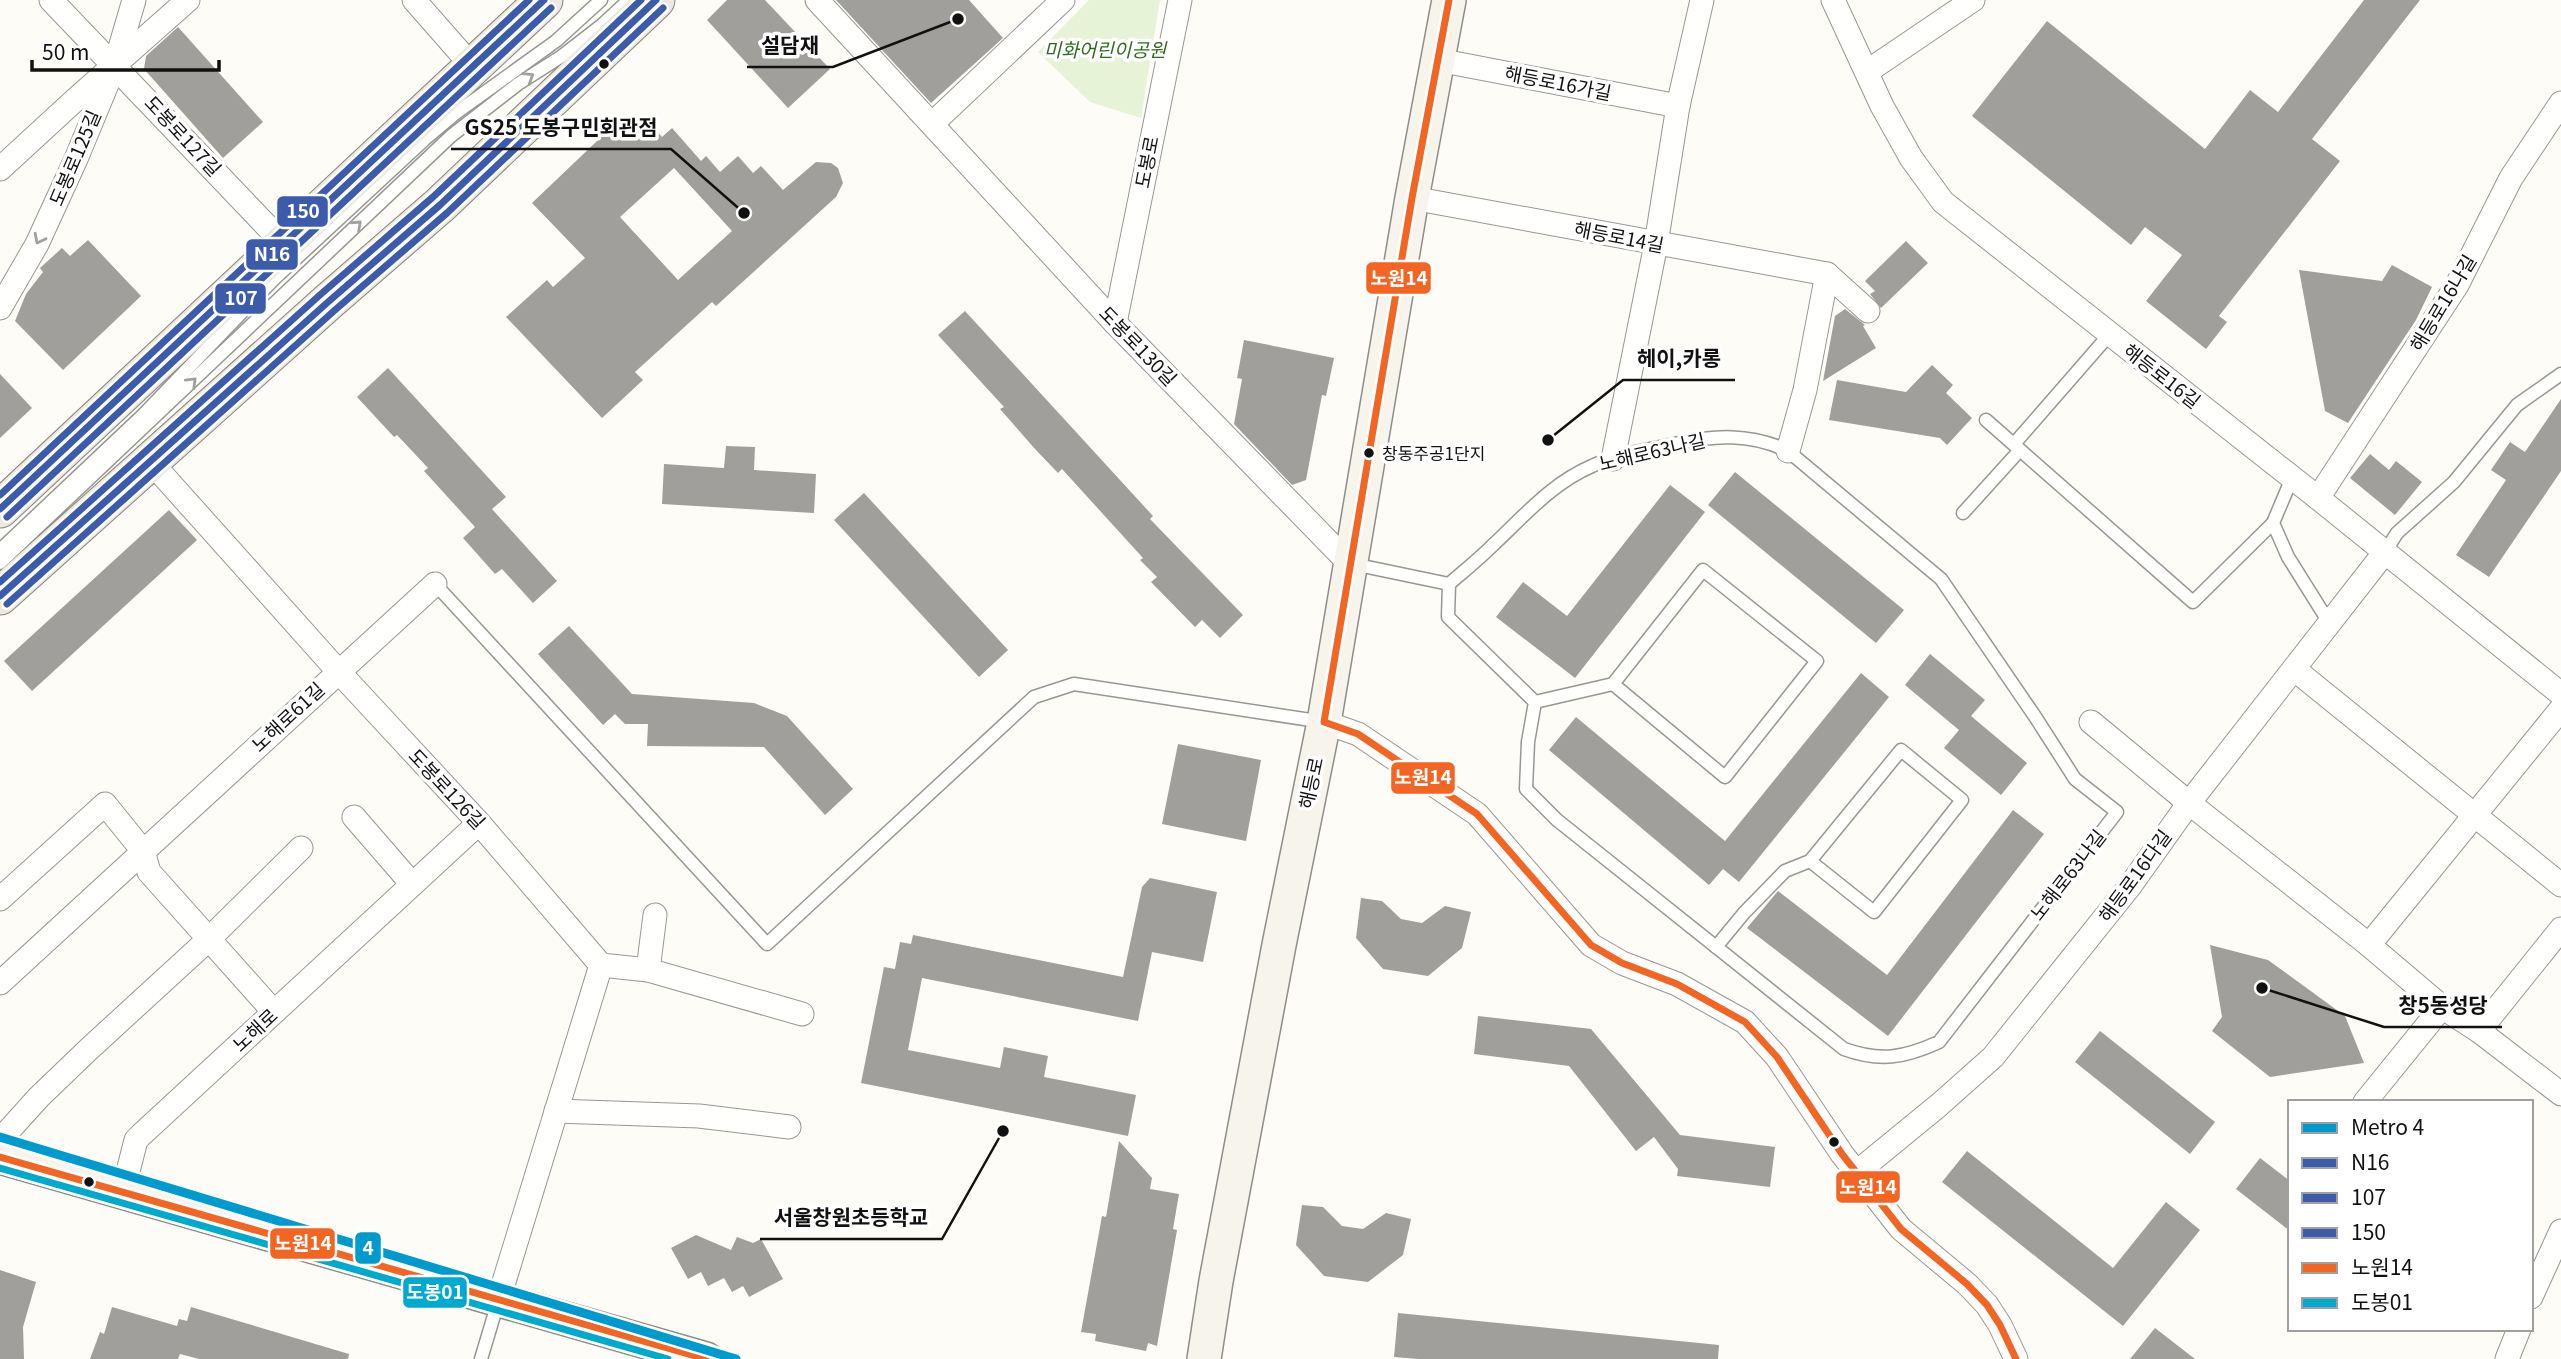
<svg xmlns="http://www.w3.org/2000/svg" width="2561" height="1359" font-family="Georgia,'Noto Sans KR',serif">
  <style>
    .green { fill: #e7f3d7 }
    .building { fill: #a19f9c; fill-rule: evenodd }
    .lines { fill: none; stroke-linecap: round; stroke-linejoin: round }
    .service-casing { stroke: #979795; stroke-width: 15 }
    .minor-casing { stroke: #979795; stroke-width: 25 }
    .secondary-casing { stroke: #8e8d8b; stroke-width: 36 }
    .primary-casing { stroke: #858482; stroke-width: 39 }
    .service { stroke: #fffffe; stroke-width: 12 }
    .minor { stroke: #fffffe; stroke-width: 23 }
    .secondary { stroke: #f6f4eb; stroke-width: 33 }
    .primary { stroke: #ede9dc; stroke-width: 37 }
    .bus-1-casing { stroke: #fff; stroke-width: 12 }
    .bus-2-casing { stroke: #fff; stroke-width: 12 }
    .bus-3-casing { stroke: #fff; stroke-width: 12 }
    .bus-4-casing { stroke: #fff; stroke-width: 12 }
    .bus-5-casing { stroke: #fff; stroke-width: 12 }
    .bus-1 { stroke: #3d5bab; stroke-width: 7 }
    .bus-2 { stroke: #3d5bab; stroke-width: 7 }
    .bus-3 { stroke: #3d5bab; stroke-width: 7 }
    .bus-4 { stroke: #f26522; stroke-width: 7 }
    .bus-5 { stroke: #00a9ce; stroke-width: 7 }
    .metro-1-casing { stroke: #fff; stroke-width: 14 }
    .metro-1 { stroke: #009bce; stroke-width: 9 }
    .oneway { stroke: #a0a09f }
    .bus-dot { fill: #111; stroke: #fff; stroke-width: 2.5 }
    .labels { text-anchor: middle; stroke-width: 7; stroke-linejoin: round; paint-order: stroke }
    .bus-label { font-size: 17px; fill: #111; stroke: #fff; text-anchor: start }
    .park-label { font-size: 19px; font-style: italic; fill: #2f6b1f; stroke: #fff }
    .street-label { font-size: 19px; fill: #111; stroke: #fff }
    .leader { fill: none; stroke: #111; stroke-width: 2.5 }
    .callout-dot { fill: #111; stroke: #fff; stroke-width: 2.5 }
    .callout-label { font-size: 21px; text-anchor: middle; font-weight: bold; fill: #111; stroke: #fff; stroke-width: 7; stroke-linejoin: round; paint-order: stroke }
    .line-badge { stroke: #fff; stroke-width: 2.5 }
    .badge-label { font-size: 19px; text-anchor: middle; font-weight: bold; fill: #fff }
  </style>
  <rect width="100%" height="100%" fill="#fdfcf7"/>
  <path class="green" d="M1089 0H1160L1141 118 1090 102 1038 52Z"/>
  <g class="building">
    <path d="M727 0H765L830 69 788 108 707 20Z"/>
    <path d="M836 0H969L1003 38 931 103Z"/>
    <path d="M2364 0H2420L2312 139 2340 161 2219 316 2227 322 2206 349 2146 301 2182 255 2145 227 2131 245 1972 116 2047 21 2205 149 2250 90 2278 112Z"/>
    <path d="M178 27 263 122 223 158 144 69 146 56Z"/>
    <path d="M618 121 631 136 648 121 662 137 672 128 701 161 706 156 720 172 738 156 753 173 761 166 783 190 816 162 831 163 838 168 843 183 836 197 716 306 712 302 635 372 643 380 602 418 506 317 547 280 553 287 585 258 532 203ZM674 168 732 231 678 280 620 217Z"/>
    <path d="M88 240 141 296 63 370 15 321 26 294 43 272 40 268 62 248 70 256Z"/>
    <path d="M1906 241 1928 263 1881 308 1870 294 1875 291 1865 281Z"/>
    <path d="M2392 265 2432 287 2416 320 2348 423 2325 411 2299 270 2382 281Z"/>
    <path d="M1845 309 1865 325 1863 326 1876 348 1823 381 1835 316Z"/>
    <path d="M965 311 1153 516 1150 519 1243 615 1220 638 1202 620 1195 627 1151 582 1157 577 1140 560 1143 558 1062 469 1058 473 1035 449 1000 409 1004 407 938 335Z"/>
    <path d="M1244 340 1334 358 1326 396 1322 395 1306 480 1292 485 1234 424 1242 379 1237 378Z"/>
    <path d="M1932 365 1953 385 1946 393 1972 418 1947 445 1940 438 1829 420 1837 380 1906 392Z"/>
    <path d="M388 368 506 497 492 509 557 581 533 603 502 569 495 574 463 538 475 527 424 471 428 468 397 435 394 437 357 397Z"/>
    <path d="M0 374 32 408 0 438Z"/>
    <path d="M2561 399V471L2489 577 2456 555 2506 480 2491 470 2510 442 2525 452Z"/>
    <path d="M726 446 755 447 754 470 816 474 814 513 662 504 664 464 724 468Z"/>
    <path d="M2370 454 2389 470 2396 461 2422 482 2395 515 2350 478Z"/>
    <path d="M1735 472 1904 610 1876 643 1708 505Z"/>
    <path d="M1670 485 1705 512 1575 678 1496 617 1523 582 1567 616Z"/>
    <path d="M864 493 1008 650 979 677 834 520Z"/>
    <path d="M169 510 197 540 32 691 4 661Z"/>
    <path d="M569 626 632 694 754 703 787 716 853 789 825 815 764 747 647 746 648 724H625L615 714 603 725 538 654Z"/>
    <path d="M1930 654 1985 700 1971 716 2027 763 2001 795 1944 748 1959 730 1905 685Z"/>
    <path d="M1861 673 1889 697 1739 882 1723 869 1709 885 1549 750 1576 717 1725 841Z"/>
    <path d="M1178 744 1261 760 1246 841 1162 824Z"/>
    <path d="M2013 810 2044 834 1888 1036 1747 928 1778 891 1887 975Z"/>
    <path d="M1150 878 1217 892 1203 962 1152 952 1138 1021 922 978 908 1050 1000 1068 1004 1047 1048 1056 1044 1077 1136 1095 1128 1136 861 1083 884 967 895 969 900 942 911 944 913 935 1123 977 1142 887Z"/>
    <path d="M1361 898 1382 901 1401 919 1422 923 1445 906 1471 912 1462 948 1428 976 1383 969 1356 938Z"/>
    <path d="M2210 945 2268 960 2345 1016 2364 1063 2270 1077 2212 1031 2222 1017Z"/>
    <path d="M1478 1016 1591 1029 1680 1135 1775 1147 1770 1187 1677 1176 1678 1169 1654 1137 1636 1151 1569 1066 1474 1054Z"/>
    <path d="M2100 1031 2215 1122 2190 1154 2075 1062Z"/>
    <path d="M1119 1141 1152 1178 1150 1189 1179 1194 1173 1229 1177 1230 1157 1346 1148 1343 1146 1351 1095 1341 1096 1334 1081 1332 1102 1216 1106 1217Z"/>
    <path d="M1967 1151 2113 1268 2166 1202 2200 1230 2123 1326 1942 1182Z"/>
    <path d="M2260 1158 2290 1181V1231L2236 1189Z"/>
    <path d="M1302 1205 1323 1207 1342 1226 1363 1229 1386 1213 1411 1219 1403 1255 1368 1282 1324 1276 1296 1245Z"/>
    <path d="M696 1235 731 1250 737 1237 753 1243 761 1239 783 1279 749 1297 743 1286 732 1292 724 1278 708 1286 701 1272 688 1279 671 1248Z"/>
    <path d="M0 1270 36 1282 23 1327 24 1359H0Z"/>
    <path d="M112 1307 177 1326 179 1319 187 1321 191 1307 349 1354 348 1359H199L180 1354 178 1359H90L100 1332 104 1334Z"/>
    <path d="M1398 1313 1719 1345 1718 1359H1418L1394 1357Z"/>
    <path d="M2155 1328 2195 1359H2130Z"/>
  </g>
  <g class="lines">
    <g class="service-casing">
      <g id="service">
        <path d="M1986 420 2193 602 2273 523"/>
        <path d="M2014 444 2109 335"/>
        <path d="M2292 478 2273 523 2288 557 2330 624"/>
        <path d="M1963 513 2020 450"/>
        <path d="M0 550 144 414 274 279 425 139 456 113 556 41 601 0"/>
        <path d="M2385 552 2397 533 2454 482 2517 405 2561 374"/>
        <path d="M0 563 451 136 518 84 562 56 602 25 629 0"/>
        <path d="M1353 564 1449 584 1448 617 1535 702 1528 742 1526 789 1557 820 1844 1049C1880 1062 1904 1058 1939 1042L2117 812 2075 779 2036 718 1941 579 1788 451C1751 433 1714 435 1674 444 1647 450 1617 454 1592 466 1552 483 1524 516 1493 545 1479 559 1464 571 1449 584"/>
        <path d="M435 584 767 944 1034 697 1074 684 1324 722"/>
        <path d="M1535 702 1613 684 1725 777 1817 661 1703 570 1613 684"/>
        <path d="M1716 947 1744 913 1785 871 1810 861 1874 912 1962 800 1901 750 1810 861"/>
        <path d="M481 1359 498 1302"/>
      </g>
    </g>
    <g class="minor-casing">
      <g id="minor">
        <path d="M51 0 284 244"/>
        <path d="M414 0 472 66"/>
        <path d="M817 0 1115 323 1349 563"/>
        <path d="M1833 0 1882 106 1911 158 1943 202 2318 498 2561 694"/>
        <path d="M1438 60 1678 106"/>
        <path d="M1868 71 1973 0"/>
        <path d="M932 124 1063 0"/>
        <path d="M0 169 75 100 188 0"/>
        <path d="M1412 198 1827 274 1868 311"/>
        <path d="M0 308 37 244 76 159 115 65 134 0"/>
        <path d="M1115 323 1180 0"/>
        <path d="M1788 451 1805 390 1827 274"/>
        <path d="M1613 459 1656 244 1678 106 1702 0"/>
        <path d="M151 462 338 671 479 823 601 965 648 970 802 1014"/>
        <path d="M2318 498 2457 285 2511 178 2561 103"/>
        <path d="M2294 669 2561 885"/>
        <path d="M1324 722 1358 734 1477 814 1591 945 1622 963 1677 984 1745 1022 1777 1057 1842 1154 1901 1229 1967 1284 1987 1305 2000 1325 2016 1359"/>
        <path d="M2091 722 2189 803 2369 945 2442 1007 2479 1031 2561 1094"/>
        <path d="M354 817 412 884"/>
        <path d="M0 899 105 804 143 851 149 872 274 1012"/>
        <path d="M2369 945 2561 709"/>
        <path d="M648 970 655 915"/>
        <path d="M0 983 435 584"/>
        <path d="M2479 1031 2561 929"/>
        <path d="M2365 1102 2442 1007"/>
        <path d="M556 1111 699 1116 789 1127"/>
        <path d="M0 1140 39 1097 89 1049 209 939 301 848"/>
        <path d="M1856 1173 1939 1105 1993 1057 2130 886 2189 803 2385 552"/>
        <path d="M123 1191 136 1140 141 1135 479 823"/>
        <path d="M2531 1297 2561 1231"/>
        <path d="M499 1298 601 965"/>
        <path d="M2507 1359 2519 1329"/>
      </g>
    </g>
    <g class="secondary-casing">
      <g id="secondary">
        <path d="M0 1157 706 1359"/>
        <path d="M1204 1359 1216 1281 1279 945 1324 722 1412 198 1449 0"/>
      </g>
    </g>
    <g class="primary-casing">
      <g id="primary">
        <path d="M0 509 544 0"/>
        <path d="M0 596 328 302 440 205 656 0"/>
      </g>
    </g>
    <use href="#service" class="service"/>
    <use href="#minor" class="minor"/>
    <use href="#secondary" class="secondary"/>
    <use href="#primary" class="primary"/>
    <g class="bus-1-casing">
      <g id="bus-1">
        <path d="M0 509 544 0"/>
        <path d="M0 596 328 302 440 205 656 0"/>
      </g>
    </g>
    <g class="bus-2-casing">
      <g id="bus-2">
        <path d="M7 517 551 8"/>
        <path d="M7 604 335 310 447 213 663 8"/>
      </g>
    </g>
    <g class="bus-3-casing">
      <g id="bus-3">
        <path d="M0 495 529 0"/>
        <path d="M0 582 321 294 433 197 641 0"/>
      </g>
    </g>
    <g class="bus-4-casing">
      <g id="bus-4">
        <path d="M1449 0 1412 198 1324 722 1358 734 1477 814 1591 945 1622 963 1677 984 1745 1022 1777 1057 1842 1154 1901 1229 1967 1284 1987 1305 2000 1325 2016 1359"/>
        <path d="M0 1157 706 1359"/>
      </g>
    </g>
    <g class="bus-5-casing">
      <path id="bus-5" d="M0 1168 668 1359"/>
    </g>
    <use href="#bus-1" class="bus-1"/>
    <use href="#bus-2" class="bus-2"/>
    <use href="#bus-3" class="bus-3"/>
    <use href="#bus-4" class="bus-4"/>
    <use href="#bus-5" class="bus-5"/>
    <g class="metro-1-casing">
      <path id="metro-1" d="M0 1137 736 1359"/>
    </g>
    <use href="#metro-1" class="metro-1"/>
  </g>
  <defs><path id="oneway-chevron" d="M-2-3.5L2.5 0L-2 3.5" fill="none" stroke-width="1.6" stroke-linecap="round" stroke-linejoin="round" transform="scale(1.75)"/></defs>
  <g class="oneway">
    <use href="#oneway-chevron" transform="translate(529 77) rotate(-32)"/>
    <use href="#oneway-chevron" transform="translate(357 225) rotate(-43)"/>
    <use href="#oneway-chevron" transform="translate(39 239) rotate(117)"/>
    <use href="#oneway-chevron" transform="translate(192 382) rotate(-44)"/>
  </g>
  <g class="bus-dot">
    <circle cx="604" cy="64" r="6"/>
    <circle cx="1369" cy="453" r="6"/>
    <circle cx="1834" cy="1142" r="6"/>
    <circle cx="89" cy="1182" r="6"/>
  </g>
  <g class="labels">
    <g class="bus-label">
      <text x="1382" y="460">창동주공1단지</text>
    </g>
    <g class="park-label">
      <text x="1105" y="57">미화어린이공원</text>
    </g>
    <g class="street-label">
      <text transform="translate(1558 83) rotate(11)" y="7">해등로16가길</text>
      <text transform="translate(183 136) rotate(47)" y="7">도봉로127길</text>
      <text transform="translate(75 158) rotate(-67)" y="7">도봉로125길</text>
      <text transform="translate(1147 162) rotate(-79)" y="7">도봉로</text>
      <text transform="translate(1619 237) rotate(11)" y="7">해등로14길</text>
      <text transform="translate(2443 303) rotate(-59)" y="7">해등로16나길</text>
      <text transform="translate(1138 346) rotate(46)" y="7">도봉로130길</text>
      <text transform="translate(2162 376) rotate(38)" y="7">해등로16길</text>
      <text transform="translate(1652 452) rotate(-13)" y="7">노해로63나길</text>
      <text transform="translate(288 717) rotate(-43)" y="7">노해로61길</text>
      <text transform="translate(1311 783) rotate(-78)" y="7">해등로</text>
      <text transform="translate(447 789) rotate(47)" y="7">도봉로126길</text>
      <text transform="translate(2068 875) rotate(-52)" y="7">노해로63나길</text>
      <text transform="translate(2135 876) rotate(-54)" y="7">해등로16다길</text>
      <text transform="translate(255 1030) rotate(-43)" y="7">노해로</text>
    </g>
  </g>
  <path class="leader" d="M958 19L833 67H747M744 213L671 149H451M1548 440L1623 380H1735M2262 988L2384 1027H2502M1003 1131L942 1239H760"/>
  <g class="callout-dot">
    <circle cx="958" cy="19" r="7"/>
    <circle cx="744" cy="213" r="7"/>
    <circle cx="1548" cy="440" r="7"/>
    <circle cx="2262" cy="988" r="7"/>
    <circle cx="1003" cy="1131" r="7"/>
  </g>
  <g class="callout-label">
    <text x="790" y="53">설담재</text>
    <text x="561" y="135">GS25 도봉구민회관점</text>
    <text x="1679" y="366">헤이,카롱</text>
    <text x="2443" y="1013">창5동성당</text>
    <text x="851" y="1225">서울창원초등학교</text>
  </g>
  <g class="line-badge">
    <rect x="276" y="195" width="53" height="33" rx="7" fill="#3d5bab"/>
    <rect x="245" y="238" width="54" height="33" rx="7" fill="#3d5bab"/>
    <rect x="1365" y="261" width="67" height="34" rx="7" fill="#f26522"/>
    <rect x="214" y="282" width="53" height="33" rx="7" fill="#3d5bab"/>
    <rect x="1390" y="761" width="66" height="34" rx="7" fill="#f26522"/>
    <rect x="1835" y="1170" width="66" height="34" rx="7" fill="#f26522"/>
    <rect x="269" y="1227" width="67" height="33" rx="7" fill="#f26522"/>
    <rect x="354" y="1231" width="28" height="34" rx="7" fill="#009bce"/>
    <rect x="402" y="1276" width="66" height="33" rx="7" fill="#00a9ce"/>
  </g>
  <g class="badge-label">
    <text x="303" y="218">150</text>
    <text x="272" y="261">N16</text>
    <text x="1399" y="285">노원14</text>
    <text x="241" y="305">107</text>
    <text x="1423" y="784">노원14</text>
    <text x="1868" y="1194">노원14</text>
    <text x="303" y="1250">노원14</text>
    <text x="368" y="1255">4</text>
    <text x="435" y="1299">도봉01</text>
  </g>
  <rect x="2288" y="1100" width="245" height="231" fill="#ffffff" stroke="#a0a0a0" stroke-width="2"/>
  <rect x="2302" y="1123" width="35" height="10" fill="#009bce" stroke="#a0a0a0" stroke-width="2"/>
  <text x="2351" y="1135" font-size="21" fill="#111111">Metro 4</text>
  <rect x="2302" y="1158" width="35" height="10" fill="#3d5bab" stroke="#a0a0a0" stroke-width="2"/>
  <text x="2351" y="1170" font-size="21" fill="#111111">N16</text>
  <rect x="2302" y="1193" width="35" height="10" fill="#3d5bab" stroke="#a0a0a0" stroke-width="2"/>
  <text x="2351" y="1205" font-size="21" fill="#111111">107</text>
  <rect x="2302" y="1228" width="35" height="10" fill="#3d5bab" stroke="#a0a0a0" stroke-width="2"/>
  <text x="2351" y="1240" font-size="21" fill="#111111">150</text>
  <rect x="2302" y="1263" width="35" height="10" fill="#f26522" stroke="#a0a0a0" stroke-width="2"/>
  <text x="2351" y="1275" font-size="21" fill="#111111">노원14</text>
  <rect x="2302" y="1298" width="35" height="10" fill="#00a9ce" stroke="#a0a0a0" stroke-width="2"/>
  <text x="2351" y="1310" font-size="21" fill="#111111">도봉01</text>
  <path d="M32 60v10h187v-10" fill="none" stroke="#111111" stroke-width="3.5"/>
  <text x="42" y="60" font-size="21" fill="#111111" stroke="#ffffff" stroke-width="5" paint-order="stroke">50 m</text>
</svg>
